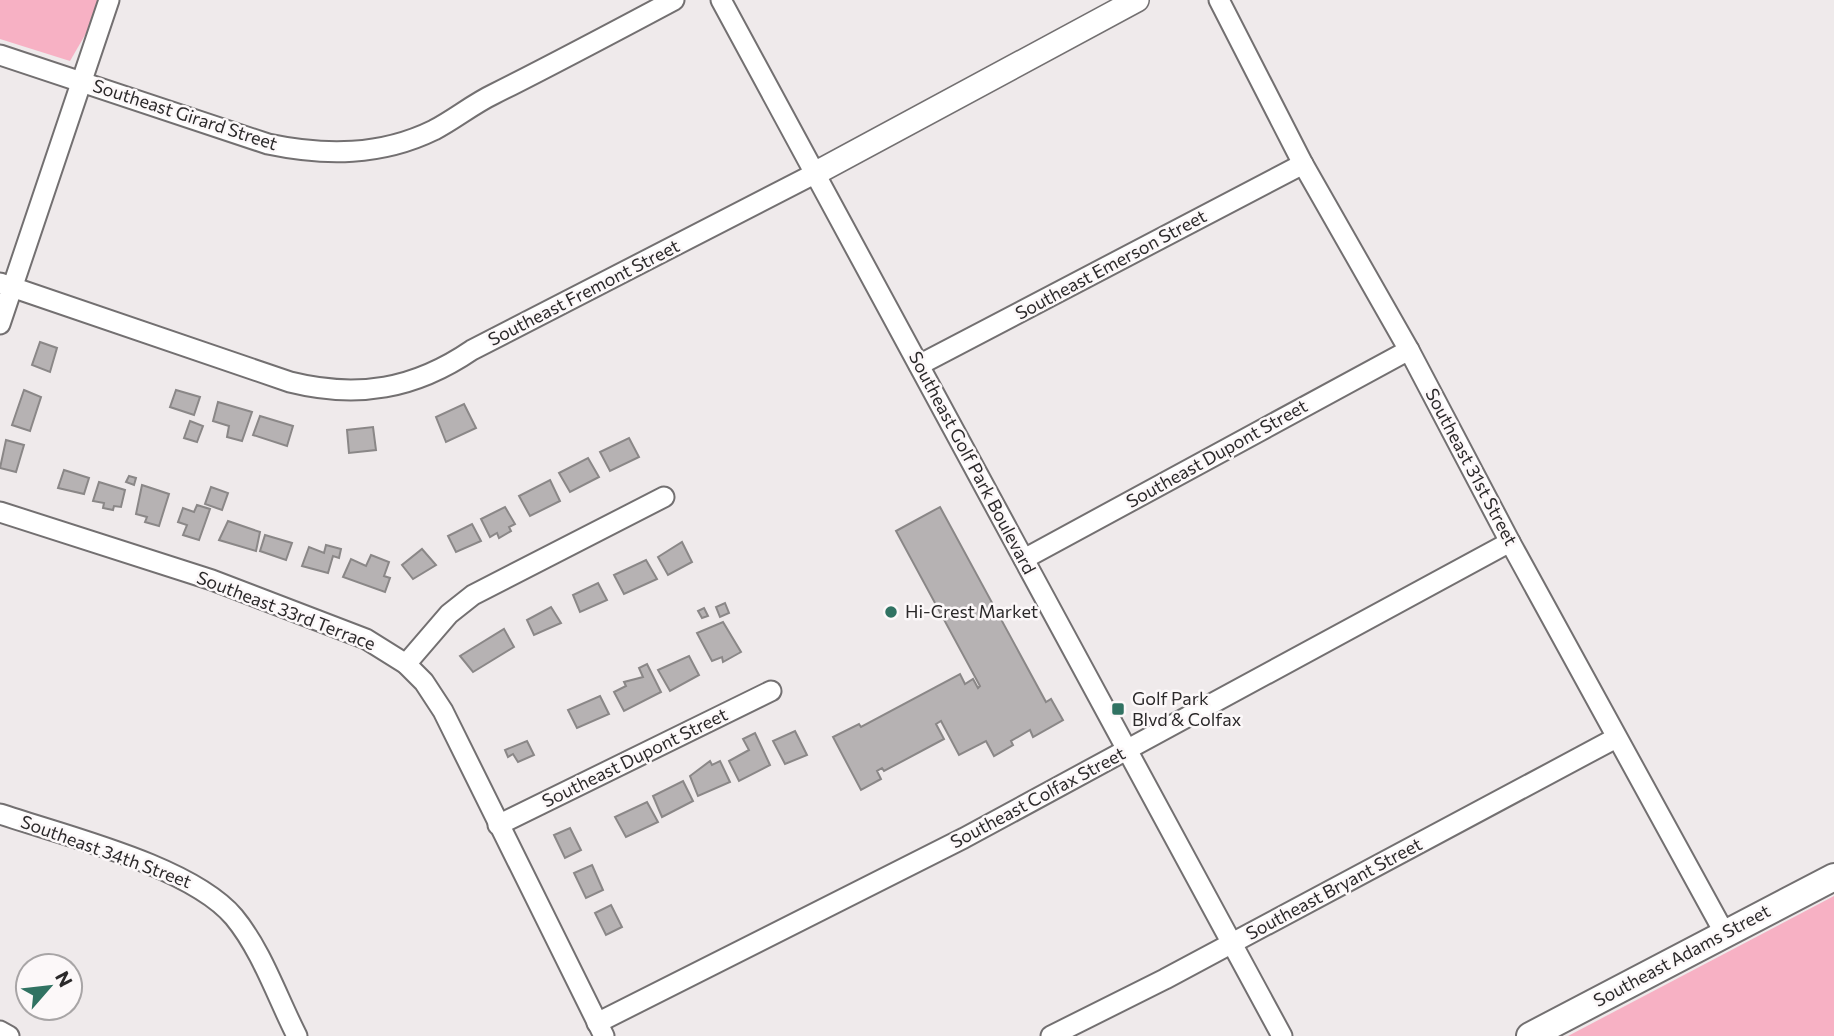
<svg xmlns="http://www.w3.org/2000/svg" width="1834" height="1036" font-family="Commissioner,sans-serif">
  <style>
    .green { fill: #f7b1c4 }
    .building { fill: #b6b2b3; stroke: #8a8787; stroke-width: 2 }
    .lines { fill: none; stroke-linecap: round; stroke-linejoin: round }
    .minor-casing { stroke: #737071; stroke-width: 23 }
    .tertiary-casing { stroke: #737071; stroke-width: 26 }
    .secondary-casing { stroke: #737071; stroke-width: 30 }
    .minor { stroke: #fff; stroke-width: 19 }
    .tertiary { stroke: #fff; stroke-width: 23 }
    .secondary { stroke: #fff; stroke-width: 26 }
    .poi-dot { fill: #307262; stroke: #fcf8f9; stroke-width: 2.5 }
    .labels { text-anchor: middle; stroke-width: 5; stroke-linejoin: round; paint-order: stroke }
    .street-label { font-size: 18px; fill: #2b292a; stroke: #fcf8f9 }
    .poi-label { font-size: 18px; fill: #2b292a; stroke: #fcf8f9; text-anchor: start }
  </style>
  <rect width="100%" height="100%" fill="#efeaeb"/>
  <g class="green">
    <path d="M0 0H99L92 23 70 61 0 39Z"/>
    <path d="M1834 896V1036H1568Z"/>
  </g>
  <g class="building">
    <path d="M40 342 57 348 50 372 32 365Z"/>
    <path d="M24 390 41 397 30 431 12 425Z"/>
    <path d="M176 390 200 397 194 415 170 407Z"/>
    <path d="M218 402 252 412 242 441 227 437 229 426 213 421Z"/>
    <path d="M464 404 476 428 446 442 436 417Z"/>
    <path d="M260 416 293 426 287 446 253 435Z"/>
    <path d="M190 421 203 426 197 442 184 438Z"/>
    <path d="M373 427 376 450 349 453 347 430Z"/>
    <path d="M629 438 639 457 610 471 600 452Z"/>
    <path d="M6 440 24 445 16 472 0 468Z"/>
    <path d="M588 458 599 477 570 492 559 473Z"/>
    <path d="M64 470 89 478 84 494 58 488Z"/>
    <path d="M129 476 136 478 134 485 126 482Z"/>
    <path d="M550 480 560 501 530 516 519 496Z"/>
    <path d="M99 482 125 490 121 507 114 506 113 510 103 508 104 503 93 501Z"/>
    <path d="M142 485 169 494 159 526 145 522 147 517 136 514Z"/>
    <path d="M211 487 228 493 222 510 205 504Z"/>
    <path d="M197 505 210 509 199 540 183 535 187 525 178 522 183 508 194 512Z"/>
    <path d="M505 507 515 524 509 527 511 531 499 538 497 533 490 537 481 519Z"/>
    <path d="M940 507 1046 702 1051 699 1063 720 1033 737 1030 730 1011 741 1013 745 994 756 986 741 959 755 941 721 936 724 944 739 884 771 882 768 877 771 881 779 861 790 833 737 859 724 861 727 960 674 965 684 973 679 978 688 980 686 896 531Z"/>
    <path d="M228 521 260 532 256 551 219 540Z"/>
    <path d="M472 524 481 541 456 552 448 536Z"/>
    <path d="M265 535 292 543 286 560 260 551Z"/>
    <path d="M682 542 692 562 668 575 658 557Z"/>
    <path d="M326 545 341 549 339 558 333 556 328 573 302 566 309 547 324 553Z"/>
    <path d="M422 549 436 565 413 579 402 565Z"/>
    <path d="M371 555 389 562 384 576 390 578 385 592 343 577 351 559 366 566Z"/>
    <path d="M646 560 657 579 624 594 614 575Z"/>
    <path d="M598 583 607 600 580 612 573 595Z"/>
    <path d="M725 603 729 613 720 617 716 607Z"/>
    <path d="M551 607 561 623 534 635 527 620Z"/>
    <path d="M704 608 708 616 702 618 698 611Z"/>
    <path d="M723 622 741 652 723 662 722 657 712 661 697 633Z"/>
    <path d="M504 629 514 647 473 672 460 656Z"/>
    <path d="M689 656 699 675 670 691 658 670Z"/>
    <path d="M647 664 661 692 624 711 614 692 626 686 624 682 643 677 639 668Z"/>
    <path d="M600 696 609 714 577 728 568 710Z"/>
    <path d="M795 731 807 755 785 764 773 741Z"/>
    <path d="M755 733 770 765 739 781 729 761 749 750 743 739Z"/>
    <path d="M527 741 534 755 518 762 513 754 508 757 505 750Z"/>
    <path d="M710 761 712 765 720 761 730 782 698 796 690 776Z"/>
    <path d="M683 781 693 801 662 817 653 796Z"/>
    <path d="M647 802 658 822 626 837 615 817Z"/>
    <path d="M570 828 581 850 565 858 554 835Z"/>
    <path d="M592 865 603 890 586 898 574 873Z"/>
    <path d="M611 905 622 927 606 935 595 913Z"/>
  </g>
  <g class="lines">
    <g class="minor-casing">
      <g id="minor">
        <path d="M721 0 1282 1036"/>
        <path d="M1219 0 1303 164 1409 350 1510 542 1725 934"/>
        <path d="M0 55 268 144C325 156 381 156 434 130 455 119 473 104 494 94 554 64 614 32 674 0"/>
        <path d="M0 283 290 382C358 399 415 389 472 350L816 173"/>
        <path d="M0 324 109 0"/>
        <path d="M919 365 1303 164"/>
        <path d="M0 512 212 580 366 639 406 664 424 682 443 711 604 1036"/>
        <path d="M1024 559 1409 350"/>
        <path d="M406 664 449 614 473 595 664 497"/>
        <path d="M0 814C65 836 191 866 234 917 262 951 277 997 297 1036"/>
        <path d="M498 825 771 691"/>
        <path d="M597 1023 964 838 1510 542"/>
        <path d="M0 1031 9 1036"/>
        <path d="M1051 1036 1165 979 1616 738"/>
      </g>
    </g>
    <g class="tertiary-casing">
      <path id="tertiary" d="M816 173 1137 0"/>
    </g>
    <g class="secondary-casing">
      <path id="secondary" d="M1530 1036 1834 877"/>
    </g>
    <use href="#minor" class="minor"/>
    <use href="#tertiary" class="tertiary"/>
    <use href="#secondary" class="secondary"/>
  </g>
  <g class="poi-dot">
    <circle cx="891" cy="612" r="7"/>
    <rect x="1111" y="702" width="14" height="14" rx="3.5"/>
  </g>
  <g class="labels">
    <g class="street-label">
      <text transform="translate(185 115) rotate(18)" y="6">Southeast Girard Street</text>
      <text transform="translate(1111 265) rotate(-28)" y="6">Southeast Emerson Street</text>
      <text transform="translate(584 293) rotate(-27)" y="6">Southeast Fremont Street</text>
      <text transform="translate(1217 454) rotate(-29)" y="6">Southeast Dupont Street</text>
      <text transform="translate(972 463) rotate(62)" y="6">Southeast Golf Park Boulevard</text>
      <text transform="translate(1471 467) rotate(62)" y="6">Southeast 31st Street</text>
      <text transform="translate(286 611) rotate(21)" y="6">Southeast 33rd Terrace</text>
      <text transform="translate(635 758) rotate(-26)" y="6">Southeast Dupont Street</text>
      <text transform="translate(1038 798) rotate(-28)" y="6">Southeast Colfax Street</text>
      <text transform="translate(106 852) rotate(20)" y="6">Southeast 34th Street</text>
      <text transform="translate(1334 889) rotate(-28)" y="6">Southeast Bryant Street</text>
      <text transform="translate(1682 956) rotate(-28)" y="6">Southeast Adams Street</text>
    </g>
    <g class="poi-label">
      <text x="905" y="618">Hi-Crest Market</text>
      <text x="1132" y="705">Golf Park<tspan x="1132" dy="21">Blvd &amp; Colfax</tspan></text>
    </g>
  </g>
  <g transform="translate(49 987) rotate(62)"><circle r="33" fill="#fcf8f9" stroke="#a8a5a6" stroke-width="2"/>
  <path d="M0-5L12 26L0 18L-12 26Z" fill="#307262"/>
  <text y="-10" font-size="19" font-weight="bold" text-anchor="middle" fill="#2b292a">N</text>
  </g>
</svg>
